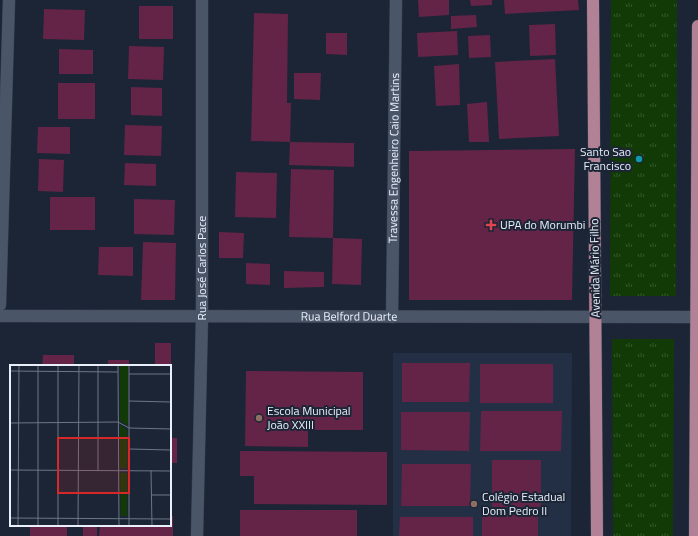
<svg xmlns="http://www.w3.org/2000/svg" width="698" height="536" font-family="'Titillium Web',sans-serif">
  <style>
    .built { fill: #232f45 }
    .grass { fill: url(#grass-tufts) }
    .building { fill: #632447 }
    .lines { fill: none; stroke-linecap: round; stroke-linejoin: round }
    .minor-casing { stroke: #383f4d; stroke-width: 13 }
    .major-casing { stroke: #383f4d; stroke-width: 13 }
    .minor { stroke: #4a5567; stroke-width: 12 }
    .major { stroke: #b18196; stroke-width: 12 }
    .culture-dot { fill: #0f9aa8; stroke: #1b2535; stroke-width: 1.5 }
    .health-dot { fill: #e0444e; stroke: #1b2535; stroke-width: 1.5 }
    .education-dot { fill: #8d6e63; stroke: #1b2535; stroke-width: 1.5 }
    .labels { text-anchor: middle; stroke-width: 4; stroke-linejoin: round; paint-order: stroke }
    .poi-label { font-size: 12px; fill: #e9f0fb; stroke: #1b2535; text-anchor: start }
    .street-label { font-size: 12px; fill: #e9f0fb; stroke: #1b2535 }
    .inset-road { fill: none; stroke: #6d7684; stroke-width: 1 }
    .view { fill: #d62828; fill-opacity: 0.15; stroke: #d62828; stroke-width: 2 }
    .inset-edge { fill: none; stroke: #e9f0fb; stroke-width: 2 }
  </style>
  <defs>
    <pattern id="grass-tufts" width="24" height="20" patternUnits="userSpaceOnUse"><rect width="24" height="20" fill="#123a07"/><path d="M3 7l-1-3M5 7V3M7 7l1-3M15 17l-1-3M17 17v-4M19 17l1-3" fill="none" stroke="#34572c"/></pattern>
  </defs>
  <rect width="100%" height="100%" fill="#1b2535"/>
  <path class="built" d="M393 353H572L571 536H393Z"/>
  <g class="grass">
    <path d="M611 0H677L676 296H610Z"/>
    <path d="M612 339H674L673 536H613Z"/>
  </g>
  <g class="building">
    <path d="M418 0H449V15L419 17Z"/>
    <path d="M470 0H492V5L471 6Z"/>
    <path d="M504 0H578L579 10 505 14Z"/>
    <rect x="139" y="6" width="34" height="33"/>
    <path d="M44 9 85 10 84 40 43 39Z"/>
    <path d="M254 13 288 14 287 103H291L290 142 251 141Z"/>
    <path d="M476 15 477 27 451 29V16Z"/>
    <path d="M555 24 556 55 530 56 529 25Z"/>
    <path d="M457 31 458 55 418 57 417 33Z"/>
    <path d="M326 33H347V55L326 54Z"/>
    <path d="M490 35 491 57 469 58 468 36Z"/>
    <path d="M129 46 164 47 163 80 128 79Z"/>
    <path d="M59 49 93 50V74H59Z"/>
    <path d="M555 59 559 136 499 139 495 62Z"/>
    <path d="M459 64 460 105 436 106 434 66Z"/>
    <path d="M294 73H321L320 100 294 99Z"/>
    <rect x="58" y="83" width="37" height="36"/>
    <path d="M131 87 162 88V116L131 115Z"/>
    <path d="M487 102 489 142H469L467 104Z"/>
    <path d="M125 125 162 126 161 156 124 155Z"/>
    <path d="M38 127H70V154L37 153Z"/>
    <path d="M290 142 354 143V167L289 165Z"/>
    <path d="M575 149 572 300H409V151Z"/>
    <path d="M39 159 64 160 63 192 38 191Z"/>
    <path d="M125 163 156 164V186L124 185Z"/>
    <path d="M291 169 334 170 333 238 289 237Z"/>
    <path d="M236 172 277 173 276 218 235 217Z"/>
    <rect x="50" y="197" width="45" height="33"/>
    <path d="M134 199 175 200 174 235 134 234Z"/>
    <path d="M219 232 244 233 243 258H219Z"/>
    <path d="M333 238 362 239 361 285 332 284Z"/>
    <path d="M143 242 176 243 175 300H141Z"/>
    <path d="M99 247H133V276L98 275Z"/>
    <path d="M246 263 270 264V285L246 284Z"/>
    <path d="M284 271 324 272V287L284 288Z"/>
    <rect x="155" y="343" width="16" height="23"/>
    <path d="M43 355H74V366H42Z"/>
    <rect x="108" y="360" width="21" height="6"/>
    <path d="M402 363H470L469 402H402Z"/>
    <rect x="480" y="364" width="73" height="39"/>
    <path d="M246 371 363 372V430H308V447L245 446Z"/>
    <path d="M481 411H562L561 451H480Z"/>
    <path d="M401 412H470L469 451 401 450Z"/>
    <rect x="170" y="438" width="7" height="25"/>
    <path d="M240 451 387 452V505L254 504V476H240Z"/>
    <rect x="492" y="460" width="49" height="47"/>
    <path d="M402 464H471L470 506H401Z"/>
    <rect x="240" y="510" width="117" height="26"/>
    <rect x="482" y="515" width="56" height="21"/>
    <path d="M170 516H173V536H99L100 525H170Z"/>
    <path d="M400 517H473V536H399Z"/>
    <rect x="30" y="525" width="37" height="11"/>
    <rect x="83" y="525" width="14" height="11"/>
  </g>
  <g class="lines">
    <g class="minor-casing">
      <g id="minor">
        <path d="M0 305 9 0"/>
        <path id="s1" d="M0 316 698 317"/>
        <path id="s2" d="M392 317 396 0"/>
        <path id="s3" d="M197 536 202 317V0"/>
      </g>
    </g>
    <g class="major-casing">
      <g id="major">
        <path d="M593 0 597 536"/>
        <path d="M695 536 698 26"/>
      </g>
    </g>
    <use href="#minor" class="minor"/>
    <use href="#major" class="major"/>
  </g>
  <circle class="culture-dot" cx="639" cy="159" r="4"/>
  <path class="health-dot" d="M489 219h4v4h4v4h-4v4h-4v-4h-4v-4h4z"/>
  <g class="education-dot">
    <circle cx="259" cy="418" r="4"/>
    <circle cx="474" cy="504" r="4"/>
  </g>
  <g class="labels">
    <g class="poi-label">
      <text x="631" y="156" text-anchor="end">Santo Sao<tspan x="631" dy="14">Francisco</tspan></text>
      <text x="500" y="229">UPA do Morumbi</text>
      <text x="267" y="415">Escola Municipal<tspan x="267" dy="14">João XXIII</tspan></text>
      <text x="482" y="501">Colégio Estadual<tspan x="482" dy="14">Dom Pedro II</tspan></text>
    </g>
    <g class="street-label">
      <text dy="4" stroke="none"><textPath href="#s2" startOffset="159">Travessa Engenheiro Caio Martins</textPath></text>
      <text dy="4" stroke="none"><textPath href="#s3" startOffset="268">Rua José Carlos Pace</textPath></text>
      <text transform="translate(595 268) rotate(-91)" y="4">Avenida Mário Filho</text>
      <text dy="4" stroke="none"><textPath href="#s1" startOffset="349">Rua Belford Duarte</textPath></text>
    </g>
  </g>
  <g transform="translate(10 365)">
    <rect width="161" height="161" fill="#1b2535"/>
    <path d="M110 0H118V61L110 56ZM110 60 117 65V103H110ZM110 108H117V151H111Z" fill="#123a07"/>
    <path class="inset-road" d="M108 0 109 161M0 6 108 7M119 9H161M119 36 161 37M0 58 108 57 119 63 161 64M119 84 161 85M0 105 161 106M88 105V0M141 105 142 161M142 130H161M0 153 161 154M8 161 9 0M28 161V0M48 161V0M68 161 69 0M119 161V0"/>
    <path class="view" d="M48 73H119V128H48Z"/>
    <rect width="161" height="161" class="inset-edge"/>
  </g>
</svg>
